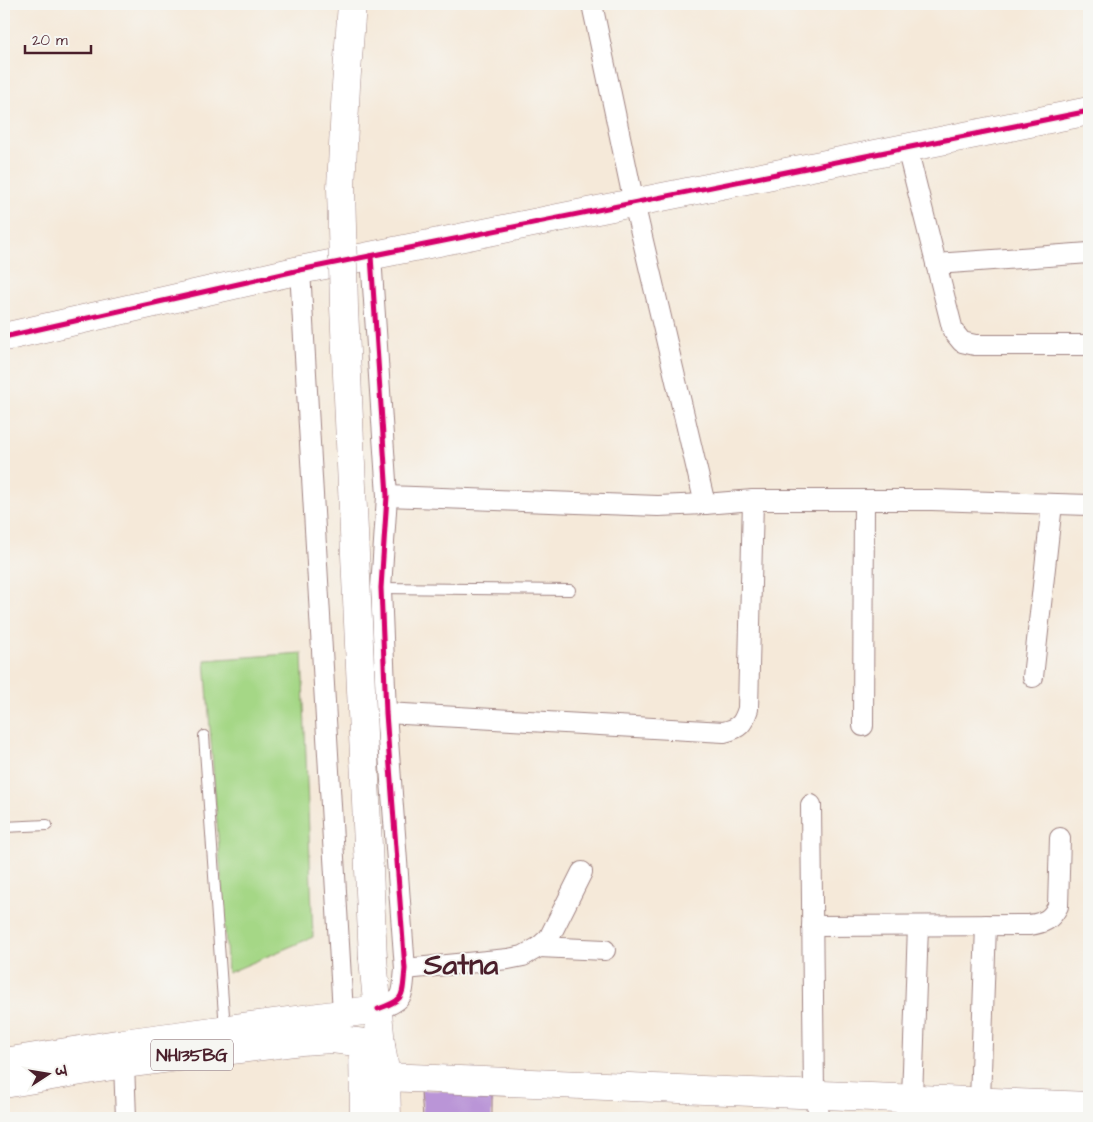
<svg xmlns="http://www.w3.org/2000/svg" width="1093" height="1122" font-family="'Architects Daughter','Playpen Sans Deva',sans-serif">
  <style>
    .green { fill: #a5d786; stroke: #787b58 }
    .building { fill: #ba95d7 }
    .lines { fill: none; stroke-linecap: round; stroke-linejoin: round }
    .lane-casing { stroke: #a08482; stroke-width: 12 }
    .street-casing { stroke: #a08482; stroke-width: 22 }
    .secondary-casing { stroke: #a08482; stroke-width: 29 }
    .primary-casing { stroke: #a08482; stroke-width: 29 }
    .highway-casing { stroke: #a08482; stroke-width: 29 }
    .lane { stroke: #fff; stroke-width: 10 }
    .street { stroke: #fff; stroke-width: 20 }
    .secondary { stroke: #fff; stroke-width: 28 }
    .primary { stroke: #fff; stroke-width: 28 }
    .highway { stroke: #fff; stroke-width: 28 }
    .highway-bridge-casing { stroke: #a08482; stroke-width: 29; stroke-linecap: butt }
    .highway-bridge { stroke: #fff; stroke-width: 28 }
    .cycleway-casing { stroke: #f6f6f2; stroke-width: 8 }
    .cycleway { stroke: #d6006c; stroke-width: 5 }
    .labels { text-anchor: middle; stroke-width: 4; stroke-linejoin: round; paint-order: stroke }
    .shield { fill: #f6f6f2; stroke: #7e6067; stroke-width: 1 }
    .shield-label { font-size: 18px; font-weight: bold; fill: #4a1f2b }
    .town-label { font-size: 29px; font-weight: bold; fill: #4a1f2b; stroke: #f6f6f2 }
  </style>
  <rect width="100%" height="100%" fill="#f6f6f2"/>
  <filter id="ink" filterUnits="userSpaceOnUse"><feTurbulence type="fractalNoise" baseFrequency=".02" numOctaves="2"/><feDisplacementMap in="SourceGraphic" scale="10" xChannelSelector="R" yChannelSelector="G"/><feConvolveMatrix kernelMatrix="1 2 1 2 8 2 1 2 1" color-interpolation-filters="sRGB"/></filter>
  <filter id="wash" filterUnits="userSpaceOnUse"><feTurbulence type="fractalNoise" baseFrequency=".0096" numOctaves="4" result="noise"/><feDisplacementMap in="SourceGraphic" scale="20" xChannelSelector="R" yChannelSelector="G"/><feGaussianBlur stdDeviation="1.12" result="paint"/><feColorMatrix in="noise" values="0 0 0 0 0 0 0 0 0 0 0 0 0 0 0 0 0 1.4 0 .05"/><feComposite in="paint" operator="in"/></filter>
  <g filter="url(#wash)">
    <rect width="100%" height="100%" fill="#f5e9d9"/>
    <path class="green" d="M302 653 313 937 228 973 205 660Z"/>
    <g id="blocks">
      <path class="building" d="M421 1090 492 1091V1118H423Z"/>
    </g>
  </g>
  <g filter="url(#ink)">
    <use href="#blocks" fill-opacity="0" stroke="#a08482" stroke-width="1"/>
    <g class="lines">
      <g class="lane-casing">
        <g id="lane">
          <path d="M381 588 570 590"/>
          <path d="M204 736 225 1029"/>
          <path d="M4 827 47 825"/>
        </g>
      </g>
      <g class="street-casing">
        <g id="street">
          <path d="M592 4 634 203 705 504"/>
          <path d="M907 148 953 331 962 342 975 345H1089"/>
          <path d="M371 256 387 496 381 588 386 713 405 969C402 997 406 999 378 1009"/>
          <path d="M936 264 1089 253"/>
          <path d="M300 270 343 1013"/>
          <path d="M387 496 658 506 705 504 753 500H932L1089 505"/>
          <path d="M1033 677 1052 504"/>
          <path d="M386 713 724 732C740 728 743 724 748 709L753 500"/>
          <path d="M863 726 864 501"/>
          <path d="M811 805 814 1093 820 1118"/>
          <path d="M812 926 1029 925C1044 923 1051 920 1058 906L1060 838"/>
          <path d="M539 947 605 950"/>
          <path d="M405 969 508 959 523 956 539 947 549 938 582 872"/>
          <path d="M124 1064 126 1118"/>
          <path d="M912 1098 918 926"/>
          <path d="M980 1101 986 925"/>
        </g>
      </g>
      <g class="secondary-casing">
        <g id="secondary">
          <path d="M4 337 300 270 1089 111"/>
          <path d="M386 1077 1089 1106"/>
        </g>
      </g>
      <g class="primary-casing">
        <g id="primary">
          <path d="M363 1043 364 1118"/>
          <path d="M381 1045 386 1077 387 1118"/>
        </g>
      </g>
      <g class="highway-casing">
        <g id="highway">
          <path d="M4 1062 123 1043 378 1009"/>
          <path d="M4 1084 124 1064 301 1041 332 1039 381 1045 373 959"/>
        </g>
      </g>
      <use href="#lane" class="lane"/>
      <use href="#street" class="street"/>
      <use href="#secondary" class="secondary"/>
      <use href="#primary" class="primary"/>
      <use href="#highway" class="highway"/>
      <g class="highway-bridge-casing">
        <path id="highway-bridge" d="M352 4 346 86 341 187 344 307 373 959"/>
      </g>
      <use href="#highway-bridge" class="highway-bridge"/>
      <g class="cycleway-casing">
        <g id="cycleway">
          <path d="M371 256 387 496 381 588 386 713 405 969C402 997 406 999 378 1009"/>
          <path d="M4 337 300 270 1089 111"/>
        </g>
      </g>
      <use href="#cycleway" class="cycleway"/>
    </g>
  </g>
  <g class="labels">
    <rect class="shield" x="151" y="1039.5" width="82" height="31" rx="4"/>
    <g class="shield-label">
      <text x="192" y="1061">NH135BG</text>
    </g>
    <g class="town-label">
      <text x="461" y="974">Satna</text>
    </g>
  </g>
  <rect width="1093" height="1122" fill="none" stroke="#f6f6f2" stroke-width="20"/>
  <g transform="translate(48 1074) rotate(78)" stroke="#f6f6f2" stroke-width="4" paint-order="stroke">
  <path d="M0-4L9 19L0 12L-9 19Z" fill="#4a1f2b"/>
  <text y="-8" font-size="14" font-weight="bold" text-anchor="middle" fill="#4a1f2b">उ</text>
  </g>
  <path d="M25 45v8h66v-8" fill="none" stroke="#4a1f2b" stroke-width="2.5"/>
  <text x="32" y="45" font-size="15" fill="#4a1f2b" stroke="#f6f6f2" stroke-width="4" paint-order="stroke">20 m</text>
</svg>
